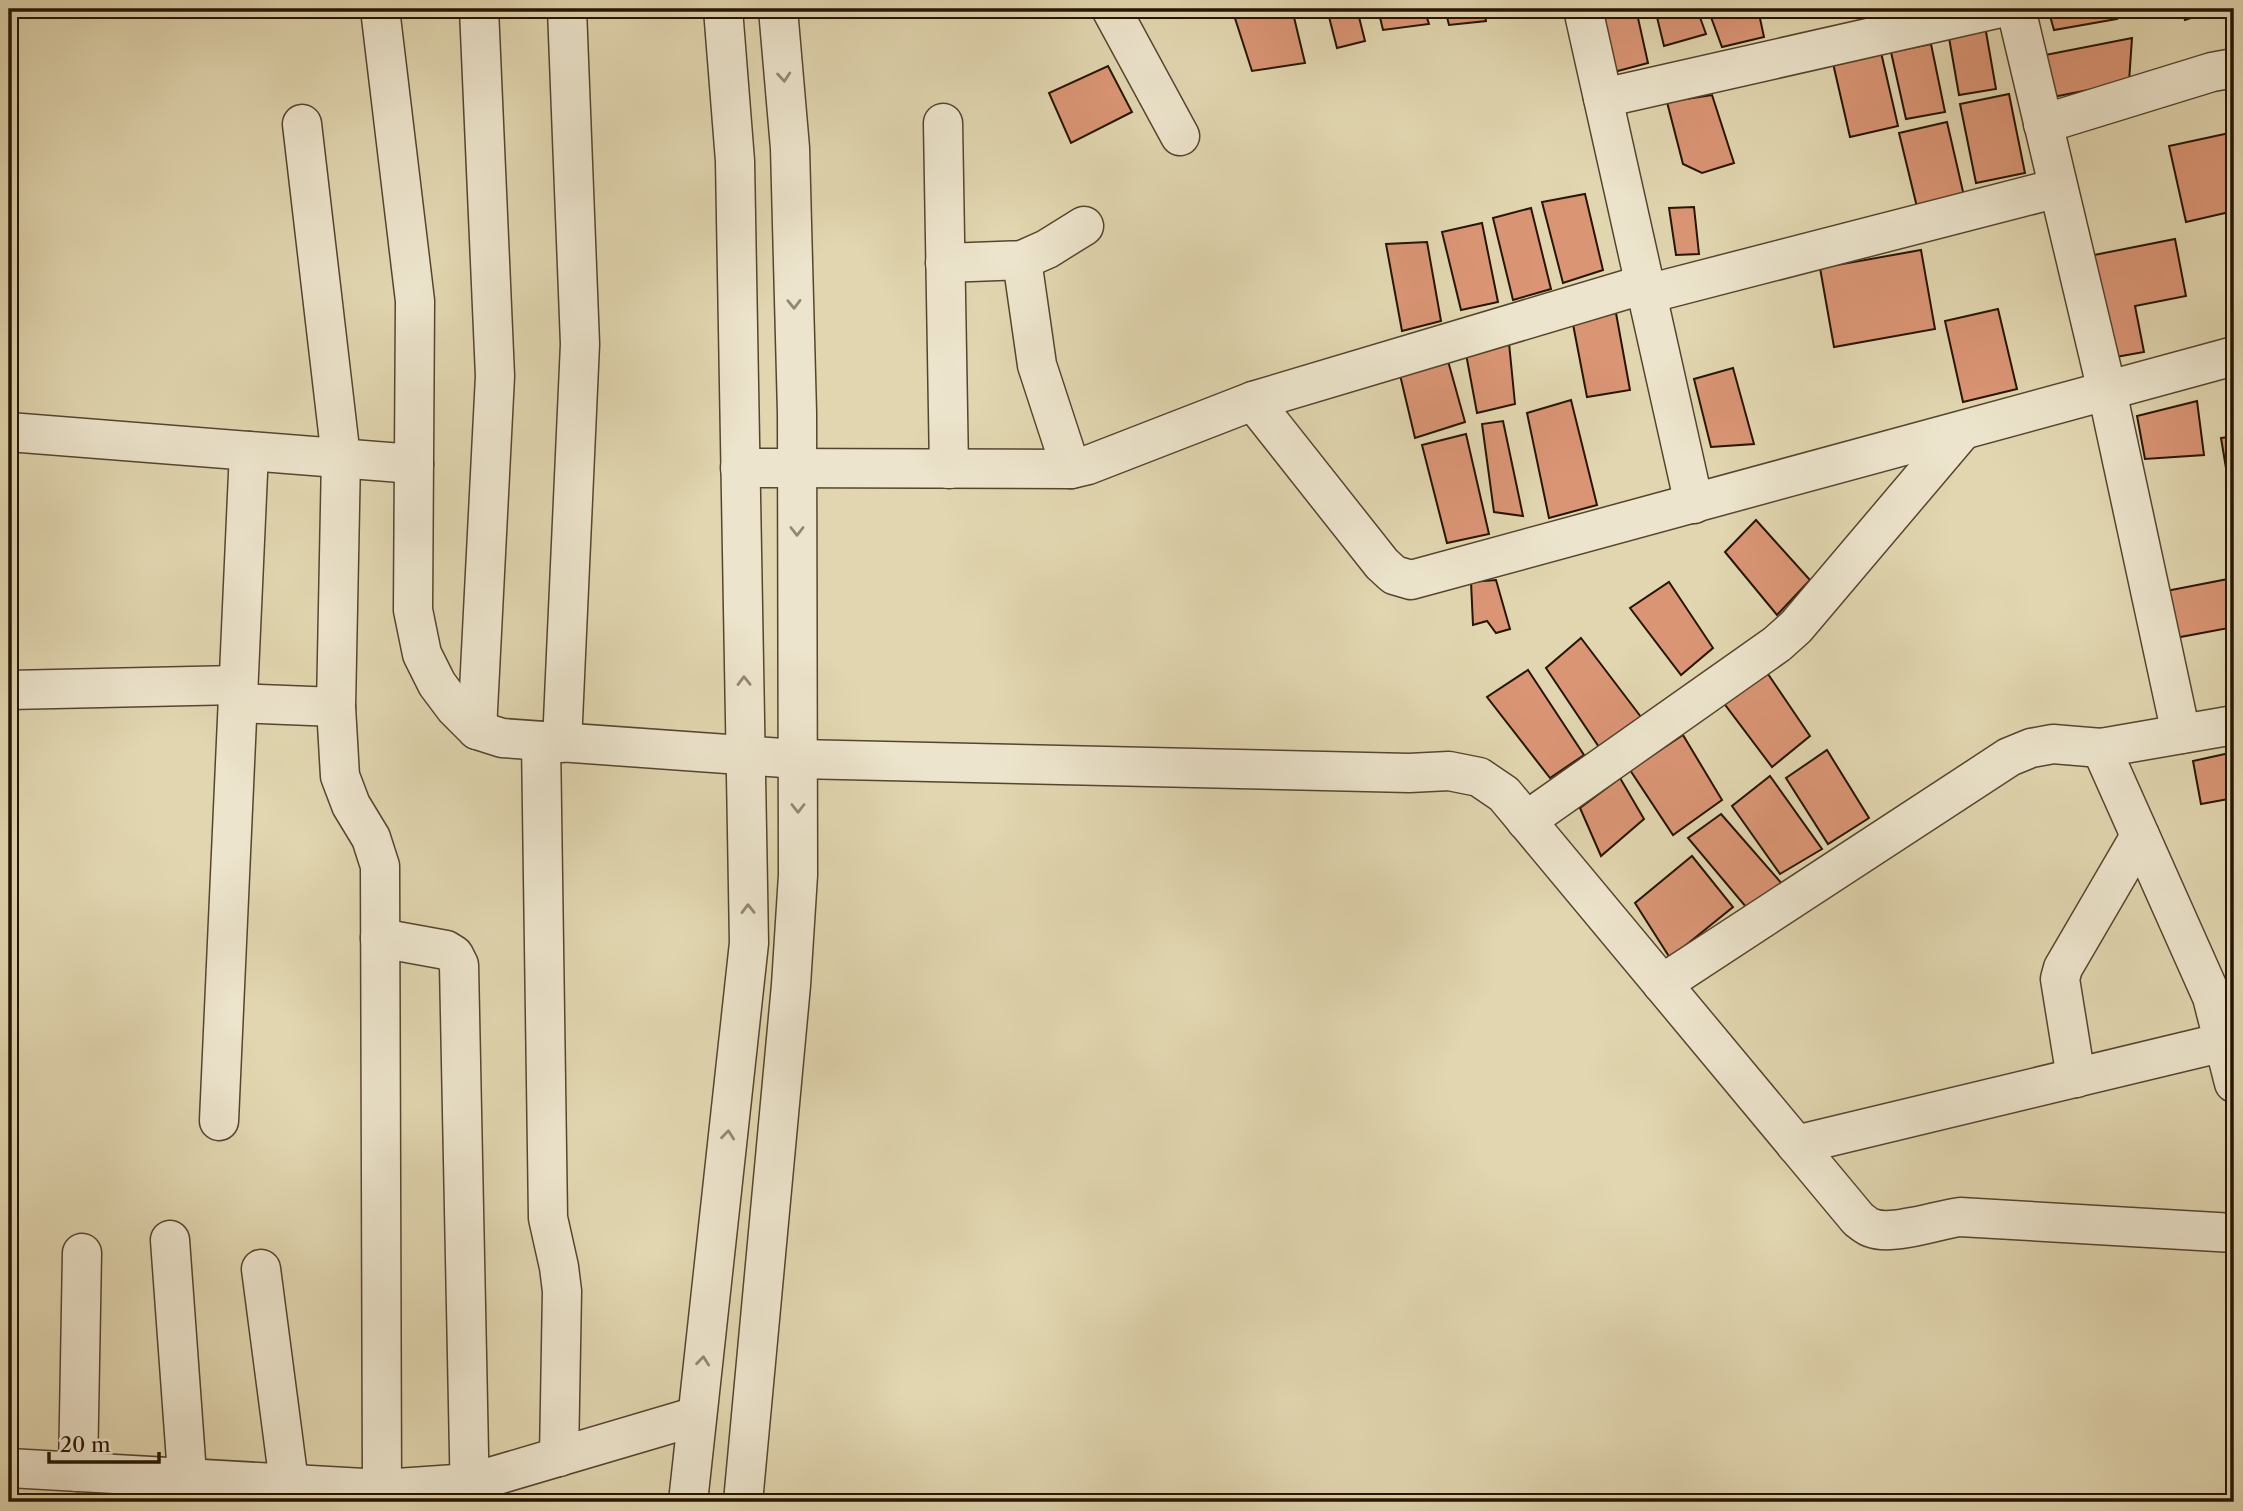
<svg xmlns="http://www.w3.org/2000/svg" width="2243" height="1511" font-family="'Libre Caslon Text',serif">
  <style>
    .building { fill: #da9575; stroke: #271501; stroke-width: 2 }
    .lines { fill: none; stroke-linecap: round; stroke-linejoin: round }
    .minor-casing { stroke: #56452d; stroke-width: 41 }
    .minor { stroke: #ece4cc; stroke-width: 38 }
    .oneway { stroke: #938771 }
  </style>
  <rect width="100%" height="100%" fill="#e1d6b0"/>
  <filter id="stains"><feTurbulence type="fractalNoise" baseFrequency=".00286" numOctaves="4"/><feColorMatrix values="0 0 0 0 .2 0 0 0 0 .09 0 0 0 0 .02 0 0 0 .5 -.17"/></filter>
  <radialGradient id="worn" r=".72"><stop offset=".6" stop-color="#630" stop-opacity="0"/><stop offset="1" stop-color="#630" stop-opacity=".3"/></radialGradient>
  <g class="building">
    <path d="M1232 9H1292L1305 63 1252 71Z"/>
    <path d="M1327 9H1357L1365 41 1337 48Z"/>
    <path d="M1378 9H1424L1429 24 1383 30Z"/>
    <path d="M1445 9H1484L1486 21 1449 25Z"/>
    <path d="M1596 9H1636L1648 63 1614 72Z"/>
    <path d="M1655 9H1697L1706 34 1664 46Z"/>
    <path d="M1708 9H1758L1764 37 1722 47Z"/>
    <path d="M2048 9H2115L2117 19 2054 30Z"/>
    <path d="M2181 9H2218L2185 20Z"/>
    <path d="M1985 26 1996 89 1959 95 1948 32Z"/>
    <path d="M2132 38 2129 82 2043 99 2035 57Z"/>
    <path d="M1931 44 1945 112 1906 119 1891 52Z"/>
    <path d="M1880 48 1898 126 1850 137 1832 59Z"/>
    <path d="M1108 66 1132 112 1071 143 1049 93Z"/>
    <path d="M2009 94 2025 173 1976 183 1960 104Z"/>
    <path d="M1712 95 1734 163 1702 173 1683 164 1667 102Z"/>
    <path d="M1947 122 1964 196 1917 207 1899 133Z"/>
    <path d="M2234 132V211L2186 222 2169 146Z"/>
    <path d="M1585 194 1603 270 1563 283 1542 202Z"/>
    <path d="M1694 207 1699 254 1676 255 1669 208Z"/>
    <path d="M1531 208 1551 289 1513 300 1493 218Z"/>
    <path d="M1482 223 1498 302 1461 310 1442 232Z"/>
    <path d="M2234 233V271L2229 234Z"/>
    <path d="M2175 239 2186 296 2135 306 2144 352 2110 358 2089 256Z"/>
    <path d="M1427 242 1441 321 1402 331 1386 244Z"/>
    <path d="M1921 250 1935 329 1834 347 1820 268Z"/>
    <path d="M1998 309 2017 389 1963 402 1945 321Z"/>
    <path d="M1616 313 1630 390 1587 397 1572 319Z"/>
    <path d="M1509 343 1515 404 1477 413 1466 354Z"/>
    <path d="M1448 361 1465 422 1415 438 1400 375Z"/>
    <path d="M1733 368 1754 444 1711 447 1694 379Z"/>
    <path d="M1571 400 1597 505 1549 518 1527 413Z"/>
    <path d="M2197 401 2204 455 2145 459 2137 416Z"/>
    <path d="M1503 421 1523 516 1494 512 1482 424Z"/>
    <path d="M1466 434 1489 534 1447 543 1422 445Z"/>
    <path d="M2234 436V516L2221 438Z"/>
    <path d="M1756 520 1810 580 1777 615 1725 552Z"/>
    <path d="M2233 578 2234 627 2175 638 2166 591Z"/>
    <path d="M1496 580 1510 629 1496 633 1487 621 1473 625 1471 582Z"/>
    <path d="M1669 582 1713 648 1681 675 1630 608Z"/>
    <path d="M1581 638 1641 717 1599 747 1546 668Z"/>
    <path d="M1528 670 1584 755 1550 778 1487 697Z"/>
    <path d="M1768 674 1810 736 1772 767 1723 702Z"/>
    <path d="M1683 735 1722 800 1673 835 1630 770Z"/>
    <path d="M1827 750 1869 818 1828 844 1786 778Z"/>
    <path d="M2234 752V798L2201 804 2193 761Z"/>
    <path d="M1770 776 1822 849 1780 874 1732 806Z"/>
    <path d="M1620 778 1644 819 1601 856 1580 808Z"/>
    <path d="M1721 814 1783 885 1746 907 1688 838Z"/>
    <path d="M1692 856 1733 907 1670 958 1635 903Z"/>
  </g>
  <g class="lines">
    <g class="minor-casing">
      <g id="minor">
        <path d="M380 9 415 301 413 610 422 654 437 684 455 708 477 730 502 738 798 759 1409 773 1449 771 1479 777 1504 794 1858 1219C1862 1222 1867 1227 1872 1228 1893 1236 1936 1220 1960 1217L2234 1233"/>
        <path d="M1111 9 1180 136"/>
        <path d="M1583 9 1694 504"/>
        <path d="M2016 9 2107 391 2181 734"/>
        <path d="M1603 98 1996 9"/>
        <path d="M943 123 949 469"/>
        <path d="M302 124 341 458 336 707 340 776 351 805 371 838 380 866 382 1489"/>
        <path d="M2043 124 2212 72 2234 68"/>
        <path d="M1022 260 1037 365 1071 469"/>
        <path d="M945 263 1022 260 1047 249 1084 226"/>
        <path d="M1647 294 2058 188"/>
        <path d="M1253 401 1382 564 1394 575 1411 580 2234 356"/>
        <path d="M9 432 414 464"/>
        <path d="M740 468 1071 469 1088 465 1253 401 1645 284"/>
        <path d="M9 690 238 685"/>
        <path d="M238 703 336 707"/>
        <path d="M477 730 495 376 479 9"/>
        <path d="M541 741 548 1218 559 1267 562 1291 559 1457"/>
        <path d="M562 743 580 344 567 9"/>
        <path d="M2101 748 2212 997 2234 1083"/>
        <path d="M1526 821 1777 644 1796 627 1962 431"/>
        <path d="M380 938 446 950 454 955 459 965 470 1502"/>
        <path d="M1662 984 2009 757 2031 748 2053 744 2101 748 2234 725"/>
        <path d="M2076 1078 2060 979 2063 968 2140 836"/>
        <path d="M219 1121 249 451"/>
        <path d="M1796 1145 2224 1042"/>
        <path d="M170 1240 189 1502"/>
        <path d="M261 1269 289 1483"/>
        <path d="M9 1468 382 1489 470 1483 697 1416"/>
        <path d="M78 1472 82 1253"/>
        <path d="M688 1502 749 943 735 161 723 9"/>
        <path d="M743 1502 791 985 798 875 797 413 790 148 778 9"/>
      </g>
    </g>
    <use href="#minor" class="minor"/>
  </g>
  <defs><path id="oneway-chevron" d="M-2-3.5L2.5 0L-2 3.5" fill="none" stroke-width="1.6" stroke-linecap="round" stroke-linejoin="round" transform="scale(1.75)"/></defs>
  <g class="oneway">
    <use href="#oneway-chevron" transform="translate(784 77) rotate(85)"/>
    <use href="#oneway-chevron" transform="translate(794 304) rotate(89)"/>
    <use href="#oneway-chevron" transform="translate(797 531) rotate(90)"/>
    <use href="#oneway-chevron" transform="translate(744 681) rotate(-91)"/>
    <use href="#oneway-chevron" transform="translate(798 808) rotate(90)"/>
    <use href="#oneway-chevron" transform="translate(748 909) rotate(-91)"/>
    <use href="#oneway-chevron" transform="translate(728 1135) rotate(-84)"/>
    <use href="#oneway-chevron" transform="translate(703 1361) rotate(-84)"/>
  </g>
  <rect width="2243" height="1511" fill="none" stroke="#e1d6b0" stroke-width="35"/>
  <rect x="10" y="10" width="2222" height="1490" fill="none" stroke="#271501" stroke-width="3.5"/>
  <rect x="18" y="18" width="2208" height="1476" fill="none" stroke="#271501" stroke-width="2"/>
  <path d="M49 1452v10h110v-10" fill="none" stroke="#271501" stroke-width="3.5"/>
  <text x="60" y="1452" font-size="21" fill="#271501" stroke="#ece4cc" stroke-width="5" paint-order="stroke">20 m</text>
  <rect width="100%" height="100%" filter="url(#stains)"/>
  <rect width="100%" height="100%" fill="url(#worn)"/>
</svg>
